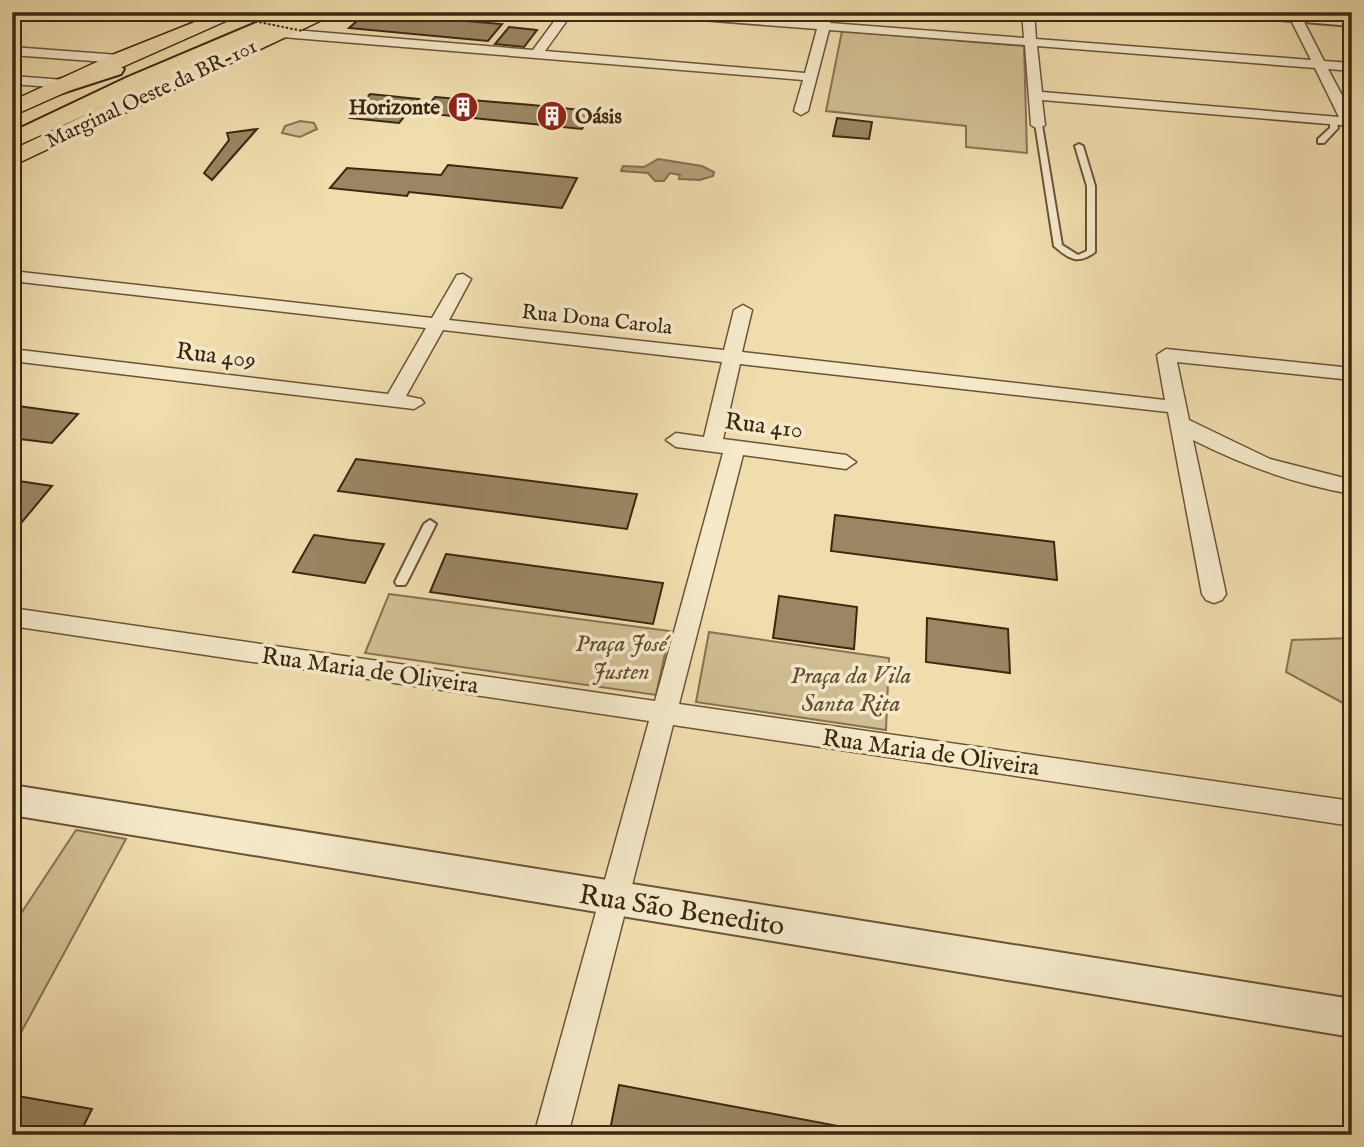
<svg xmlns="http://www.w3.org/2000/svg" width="1364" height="1147" font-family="'IM FELL English',serif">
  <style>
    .green { fill: #d1be93; stroke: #867252; stroke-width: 2 }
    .water { fill: #b39f79; stroke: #836f4f; stroke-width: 2 }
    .building { fill: #9a8663; stroke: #3c2711; stroke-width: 2 }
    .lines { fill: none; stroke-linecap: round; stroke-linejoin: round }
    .service-casing { stroke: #695438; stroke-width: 4 }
    .minor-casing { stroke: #695438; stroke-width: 3 }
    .tertiary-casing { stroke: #695438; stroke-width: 4 }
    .primary-casing { stroke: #3c2711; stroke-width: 3 }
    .motorway-casing { stroke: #3c2711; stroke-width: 4 }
    .service { fill: #f5e9ca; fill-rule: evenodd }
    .minor { fill: #f5e9ca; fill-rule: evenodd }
    .tertiary { fill: #f5e9ca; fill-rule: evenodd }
    .primary { fill: #f0ddae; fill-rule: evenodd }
    .motorway { fill: #f0ddae; fill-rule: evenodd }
    .path-bridge { stroke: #3c2711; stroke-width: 2; stroke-dasharray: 2.5 2; stroke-linecap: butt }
    .labels { text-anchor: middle; stroke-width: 7; stroke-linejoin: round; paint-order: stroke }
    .far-street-label { font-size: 21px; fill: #3c2711; stroke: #f5e9ca }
    .far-poi-label { font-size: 21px; font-weight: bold; fill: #3c2711; stroke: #f5e9ca; text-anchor: end }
    .street-label { font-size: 24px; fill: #3c2711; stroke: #f5e9ca }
    .park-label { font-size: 24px; font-style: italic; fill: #614d32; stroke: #f5e9ca }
    .near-street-label { font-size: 28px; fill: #3c2711; stroke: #f5e9ca }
  </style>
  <rect width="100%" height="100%" fill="#f0ddae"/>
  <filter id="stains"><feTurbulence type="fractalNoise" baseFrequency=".00286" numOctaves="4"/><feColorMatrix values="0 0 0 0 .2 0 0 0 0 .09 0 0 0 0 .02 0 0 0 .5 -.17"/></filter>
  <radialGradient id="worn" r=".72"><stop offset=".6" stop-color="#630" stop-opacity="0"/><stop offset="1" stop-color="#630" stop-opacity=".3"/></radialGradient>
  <g class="green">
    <path d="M842 31 1024 46 1027 153 966 147V126L826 111Z"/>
    <path d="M300 121 314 123 317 129 300 137 282 133 285 126Z"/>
    <path d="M389 594 670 631 656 695 365 653Z"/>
    <path d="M709 632 889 658 886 730 696 702Z"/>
    <path d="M1352 638V708L1286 672 1292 640Z"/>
    <path d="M76 830 126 839 12 1049V927Z"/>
  </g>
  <path class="water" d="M658 159 702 166 714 172 713 176 700 180 679 179 680 175 670 173 664 181H655L648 173 621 171 623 166 644 167Z"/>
  <g class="building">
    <path d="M385 12H473L465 21 502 24 488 41 349 28 366 13Z"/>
    <path d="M509 27 537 30 524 47 495 44Z"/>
    <path d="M370 94 419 99 399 123 350 118Z"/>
    <path d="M435 97 532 105 592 111 582 129 422 113Z"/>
    <path d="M837 118 872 122 869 139 833 136Z"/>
    <path d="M257 129 212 180 204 173 229 140 227 133Z"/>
    <path d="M448 165 528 173 577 178 562 208 409 192 407 196 330 188 347 168 441 175Z"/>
    <path d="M18 406 47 410 78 414 52 443 12 438V412Z"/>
    <path d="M356 459 587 488 637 494 627 529 338 491Z"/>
    <path d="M12 480 52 486 12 534Z"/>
    <path d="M835 515 1054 542 1057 580 831 551Z"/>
    <path d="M314 535 349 540 384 544 365 583 293 572Z"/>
    <path d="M446 554 535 566 663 583 653 624 430 592Z"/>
    <path d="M779 596 857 607 854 649 773 638Z"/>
    <path d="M927 618 1008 629 1010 673 926 662Z"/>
    <path d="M619 1085 838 1126 837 1135H609Z"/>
    <path d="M12 1095 92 1109 79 1135H12Z"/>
  </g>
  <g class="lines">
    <g class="service-casing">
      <g id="service">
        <path d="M1330 119H1336L1338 128 1324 143H1318V139L1330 128Z"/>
        <path d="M1035 123 1042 125 1062 245 1078 255 1087 251V186L1075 146 1079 144 1083 146 1095 186V252C1078 265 1069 259 1054 246Z"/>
        <path d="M430 520 436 524 407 582 405 585H397L395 582 424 524Z"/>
      </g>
    </g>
    <g class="minor-casing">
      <g id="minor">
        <path d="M157 12H209L230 17 224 21 163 16Z"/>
        <path d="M561 12H573L545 51 805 73 817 29 650 16 644 12H698L819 22 822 12H832L830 23 1024 38 1022 12H1034L1036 39 1311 60 1287 12H1299L1324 61 1352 63V71L1328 69 1352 114V126L1042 100 1045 125 1038 129 1031 125 1025 45 829 30 808 111 801 115 794 111 803 80 282 37 276 33 282 29 533 50ZM1037 46 1315 68 1339 117 1042 92Z"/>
        <path d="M12 47 119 55 125 59 119 63 12 55Z"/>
        <path d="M12 76 65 80 72 84 65 88 12 84Z"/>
        <path d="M12 271 432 318 457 275 463 274 471 279 449 320 724 350 734 310 743 305 752 310 742 352 1165 400 1157 355 1166 349 1352 368V380L1177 362 1189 420 1270 459 1352 480V494C1295 484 1244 466 1193 440L1226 594 1222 600 1214 603 1206 600 1202 594 1168 412 740 364 723 439 846 455 856 462 846 469 743 455 679 704 1352 801V826L673 725 568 1135H534L649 721 12 626V608L655 701 723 453 676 447 666 440 676 433 704 437 722 362 443 330 406 396 421 399 424 403 414 409 12 361V349L388 394 426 328 12 281Z"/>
      </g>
    </g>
    <g class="tertiary-casing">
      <g id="tertiary">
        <path d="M1222 12H1286L1352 18V26L1229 16Z"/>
        <path d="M12 785 1352 999V1037L12 815Z"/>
      </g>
    </g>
    <g class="primary-casing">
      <g id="primary">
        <path d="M220 12H246L12 116V101L112 55Z"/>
        <path d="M313 12H339L12 166V150L178 71Z"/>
      </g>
    </g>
    <g class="motorway-casing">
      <g id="motorway">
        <path d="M282 12H309L306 16 12 148V132L128 77Z"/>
        <path d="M318 12H339L327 20 320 18Z"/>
        <path d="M113 62 124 69 121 74 53 96 42 89 45 84Z"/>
      </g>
    </g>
    <use href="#service" class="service"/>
    <use href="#minor" class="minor"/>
    <use href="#tertiary" class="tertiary"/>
    <use href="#primary" class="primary"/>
    <use href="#motorway" class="motorway"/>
    <path class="path-bridge" d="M224 15 303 31"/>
  </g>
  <defs>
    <g id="building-disc" transform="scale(1.575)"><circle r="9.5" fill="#8f2418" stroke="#f5e9ca"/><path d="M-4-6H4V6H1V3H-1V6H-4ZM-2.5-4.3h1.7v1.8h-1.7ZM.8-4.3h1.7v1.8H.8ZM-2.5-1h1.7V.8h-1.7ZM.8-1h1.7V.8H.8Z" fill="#fff"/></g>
  </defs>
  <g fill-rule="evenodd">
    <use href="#building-disc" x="463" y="107"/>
    <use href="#building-disc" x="552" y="116"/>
  </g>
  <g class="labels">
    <g class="far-street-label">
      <text transform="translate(151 93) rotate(-25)" y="7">Marginal Oeste da BR-101</text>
      <text transform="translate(597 319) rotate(6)" y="7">Rua Dona Carola</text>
    </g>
    <g class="far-poi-label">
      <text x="440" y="114">Horizonte</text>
      <text x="575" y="123" text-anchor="start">Oásis</text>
    </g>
    <g class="street-label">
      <text transform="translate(216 355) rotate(7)" y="8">Rua 409</text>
      <text transform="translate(764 425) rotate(7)" y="8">Rua 410</text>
      <text transform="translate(370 670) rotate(8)" y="8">Rua Maria de Oliveira</text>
      <text transform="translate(931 752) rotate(8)" y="8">Rua Maria de Oliveira</text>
    </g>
    <g class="park-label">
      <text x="621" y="651">Praça José<tspan x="621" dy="28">Justen</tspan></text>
      <text x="851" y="683">Praça da Vila<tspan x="851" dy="28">Santa Rita</tspan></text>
    </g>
    <g class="near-street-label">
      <text transform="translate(682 909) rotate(9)" y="10">Rua São Benedito</text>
    </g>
  </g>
  <rect width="1364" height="1147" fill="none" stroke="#f0ddae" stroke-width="42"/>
  <rect x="14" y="14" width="1336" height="1119" fill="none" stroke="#3c2711" stroke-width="3.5"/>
  <rect x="21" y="21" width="1322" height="1105" fill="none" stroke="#3c2711" stroke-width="2"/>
  <rect width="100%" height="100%" filter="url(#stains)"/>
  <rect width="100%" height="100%" fill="url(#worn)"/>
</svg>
